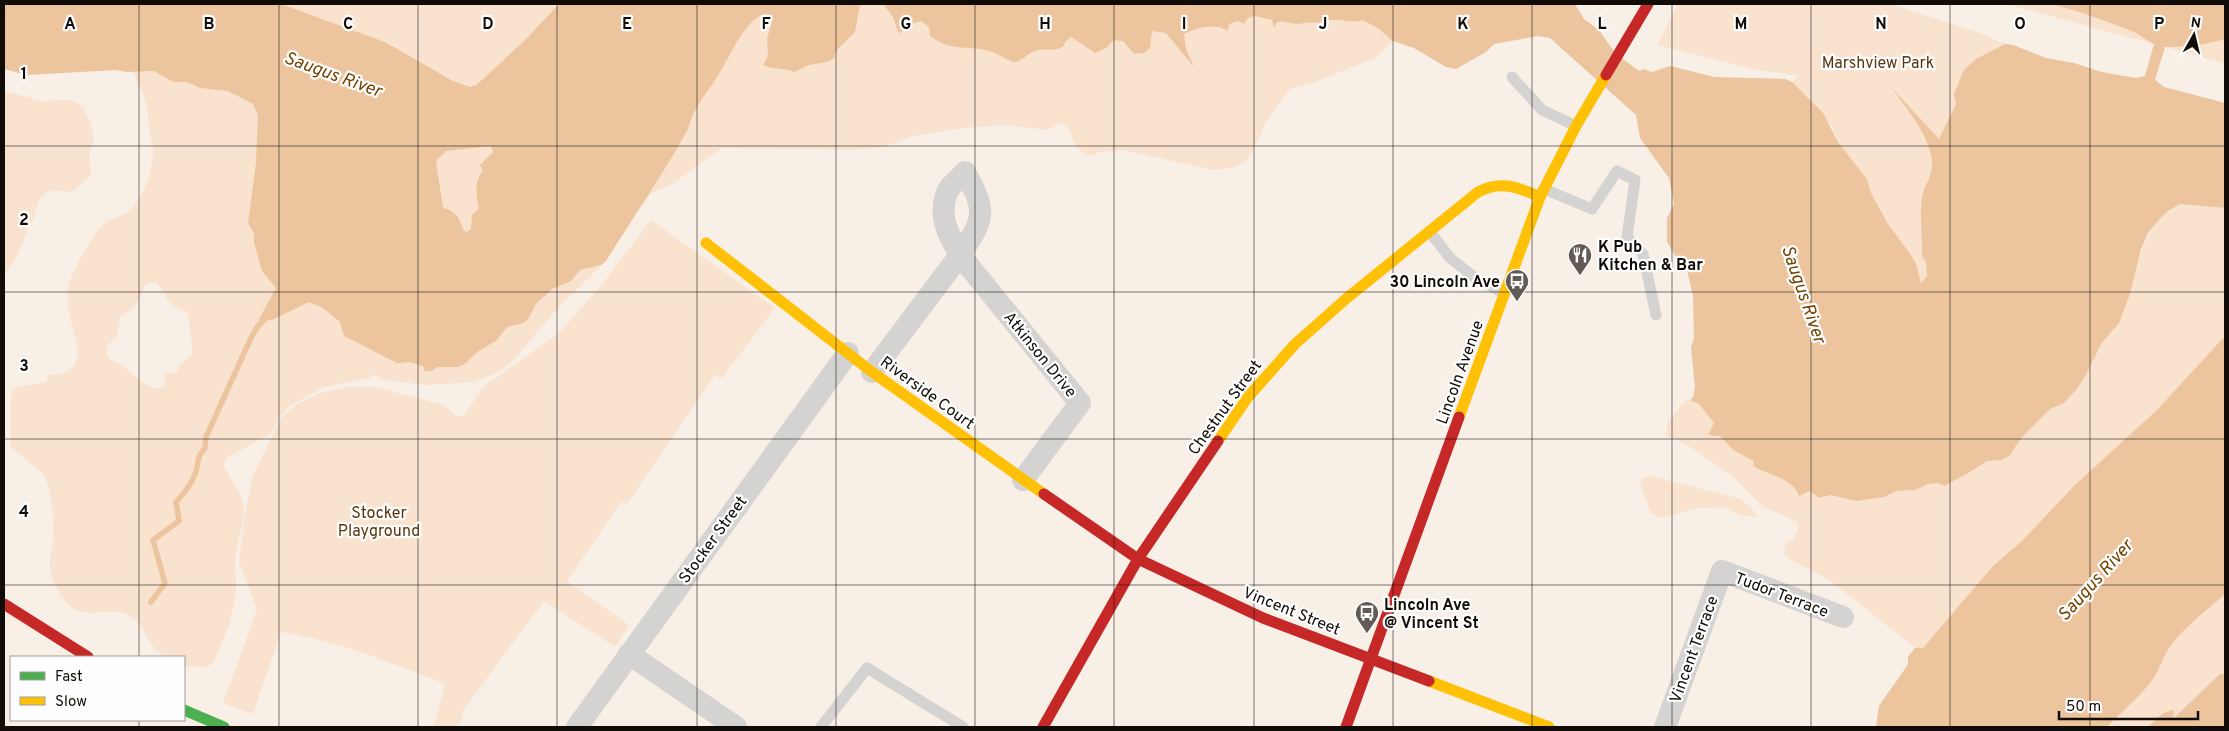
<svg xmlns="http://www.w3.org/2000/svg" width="2229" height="731" font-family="Overpass,sans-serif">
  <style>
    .green { fill: #f9e3cf; fill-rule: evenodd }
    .water { fill: #ecc49e; fill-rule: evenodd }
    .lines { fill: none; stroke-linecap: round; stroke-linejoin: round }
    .stream { stroke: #ecc49e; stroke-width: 5.5 }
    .lane { stroke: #d5d3d1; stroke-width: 11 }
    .street { stroke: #d5d3d1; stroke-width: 22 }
    .fast { stroke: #4caf50; stroke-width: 11 }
    .slow { stroke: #ffc107; stroke-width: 11 }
    .jam { stroke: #c62828; stroke-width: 11 }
    .grid { fill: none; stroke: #110c07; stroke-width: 1; stroke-opacity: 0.55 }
    .labels { text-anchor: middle; stroke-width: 4.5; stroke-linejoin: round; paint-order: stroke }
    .park-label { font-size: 16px; fill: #5a360f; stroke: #fefefe }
    .poi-label { font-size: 16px; font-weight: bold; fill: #110c07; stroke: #fefefe; text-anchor: start }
    .street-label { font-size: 16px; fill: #110c07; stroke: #fefefe }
    .water-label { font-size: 18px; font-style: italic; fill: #734201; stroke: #fefefe }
    .grid-label { font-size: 16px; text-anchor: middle; font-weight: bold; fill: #110c07; stroke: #fefefe; stroke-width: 4.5; stroke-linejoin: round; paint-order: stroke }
  </style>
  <rect width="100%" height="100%" fill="#f8efe6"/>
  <g class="green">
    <path d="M227 4H559L526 39 483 79 476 85 470 87 453 81 385 42 295 10 277 13Z"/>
    <path d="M694 4H1499L1457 63 1456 69 1446 67 1414 48 1393 41 1377 57 1310 84 1290 89 1265 123 1261 135 1248 159 1236 167 1214 170 1122 150 1101 152 1088 156 1077 148 1067 126 1060 123 1048 130 1004 125 963 128 913 136 883 147 851 150 722 148 672 184 650 194 606 261 556 310 512 362 499 372 473 382 427 385 382 380 373 374 370 378 323 387 290 406 280 417 271 434 226 458 224 466C229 479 240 489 243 503 247 520 238 536 236 552 234 564 236 575 236 587 234 615 225 638 213 663L207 667 184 666V657C178 657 170 659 165 656 150 650 146 628 133 618 112 602 90 623 69 605 58 595 51 579 50 564 50 555 53 546 53 537 54 518 53 491 43 474L10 446C12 427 9 410 12 391L17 387 46 382 48 375C57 375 71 373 75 364 85 343 58 308 71 278 76 265 94 231 105 223 112 218 122 217 129 211 144 198 152 171 153 152 153 145 150 137 149 129 148 120 148 109 145 99 141 90 137 81 133 71L184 66 422 157ZM151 282H156C163 289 165 298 172 305 176 309 182 308 186 312 190 316 192 347 192 354L180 365 176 374 165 372 164 387 155 389C138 382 127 365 109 359L107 355V346L117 336 120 317 134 308 145 286Z"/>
    <path d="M1678 4H1890L1977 32 2005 44 2013 45 2046 58 2074 63 2101 72 2136 78 2145 76 2154 44 2006 4H2225V64L2165 47 2155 80 2164 87 2225 103 1934 276 1920 283 1916 264 1888 224 1871 193 1867 179 1838 142 1832 127 1811 101 1792 82 1798 76 1752 69 1657 45Z"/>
    <path d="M4 91 42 101 70 100 82 106 90 120 94 139 89 153 91 175 74 191C65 193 57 189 49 192 33 197 39 216 29 226L18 255 4 275Z"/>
    <path d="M2180 204 2225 208V710L2200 727H1876L1879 706 1905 669 1908 664V657L1915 648 1828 579 1789 559 1784 552 1785 545 1794 538 1799 528 1797 522 1762 506 1733 477 1692 448 1666 435 1667 423 1686 400 2051 409C2081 395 2086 370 2101 344 2106 336 2116 329 2120 320 2138 278 2135 229 2180 204Z"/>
    <path d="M651 220 775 308 722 378 715 375 627 504 621 502 567 581 629 625 615 647 544 601 464 709 459 727H434L445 684C391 663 338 641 281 632L253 714 223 703 257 610 239 562 246 507 253 476 281 418 297 404 320 393 348 387H375L444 405 456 416H464L483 387 558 334 601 286Z"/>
    <path d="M1650 476 1741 499 1753 510 1758 517 1736 514 1724 507 1698 508 1661 518 1651 513 1640 484 1643 478Z"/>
  </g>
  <g class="water">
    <path d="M4 4H281L385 42 453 81 470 87 476 85 483 79 526 39 559 4H860L855 32 836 51 834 58 827 62 809 65 794 72C784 67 772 70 763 65L768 56 767 39 772 21 770 15C761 14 756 17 750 24 737 38 730 56 720 72 712 87 699 100 692 117 690 121 689 127 687 131 662 176 633 217 606 261L601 265 580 270 571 281 552 289 536 304 528 319 523 323 507 327 497 340 477 352 466 363 458 367H438L432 371H425L423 366 409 362 397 363 344 336 340 322 323 308 309 302 272 320 258 321 276 288 262 271 254 242V233L248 223 256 163 258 115 253 104 228 91 200 88 187 82H173L154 71 126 72 116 70 27 75 4 69ZM491 146 493 152 480 165 483 171C474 181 476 196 479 208L472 215 471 229 467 232 463 230C460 218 455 210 443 208L436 161 446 151Z"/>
    <path d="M883 4H1575L1584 19 1599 30 1615 53 1639 71 1643 69 1652 72 1670 66 1714 77 1785 79 1792 82 1823 113 1838 142 1867 179 1871 193 1888 224 1911 255 1916 264 1921 283 1927 276 1926 262 1922 256C1923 236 1919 217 1922 198 1923 185 1934 175 1932 161 1929 134 1906 108 1891 87L1939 139 1956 104 1954 94 1964 70 1976 59 2005 44 2013 45 2046 58 2074 63 2101 72 2136 78 2145 76 2154 44C2145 40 2141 35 2134 32 2106 21 2079 11 2051 4H2225V39C2205 45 2187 47 2165 47L2155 80 2164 87 2225 103V208L2180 204 2168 211 2158 221 2148 233 2141 249 2130 294 2119 323 2101 344 2086 375 2076 390 2064 403 2050 409 2022 437 2009 456 2001 460 1987 461 1970 472 1944 486 1937 483 1928 484 1915 490 1896 491 1884 497 1857 501 1830 495 1819 498 1810 491 1799 496C1792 477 1769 476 1753 466L1754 461 1733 450 1720 436 1708 435 1714 423 1699 404 1690 400 1693 397 1695 387 1691 347 1694 339 1693 296 1687 269 1676 257 1667 242V218L1674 204 1669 178 1640 138 1636 115 1550 38 1538 36 1494 44 1486 52 1456 69 1446 67 1414 48 1393 41 1379 29 1363 20C1349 25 1333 15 1319 23 1311 22 1306 23 1298 24 1290 24 1284 20 1277 22L1274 28 1272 20 1255 16 1248 18 1244 24 1238 21 1229 24 1228 31C1216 23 1197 27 1184 34L1186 49 1194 67 1166 33 1152 31 1150 48 1144 53 1134 54 1123 41 1114 40 1106 48 1095 53 1071 37 1065 42 1064 46C1052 53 1045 47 1034 51 1027 54 1022 62 1014 62 1011 62 996 53 990 51 967 45 951 52 930 36L929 27 921 21 911 24 900 33 898 32 893 17Z"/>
    <path d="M2225 336V594C2206 611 2184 627 2169 648 2163 658 2159 670 2153 679 2140 697 2122 711 2107 727H1876L1879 706 1905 669 1908 664V657L1915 648H1923L1992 567 2022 541 2075 485 2158 409Z"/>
    <path d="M2220 674H2225V727H2148C2157 719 2162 711 2174 710L2173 718 2175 717Z"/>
  </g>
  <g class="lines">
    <path class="stream" d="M151 602 165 583 153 540 179 521 176 502C184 493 191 485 195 474 200 462 195 459 205 448L206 437 251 338 258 326 268 316"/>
    <g class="lane">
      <path d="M1512 77 1542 110 1576 126"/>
      <path d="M1544 189 1592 209 1617 171 1635 180 1627 237 1643 254 1656 315"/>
      <path d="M1429 231 1451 259 1477 279 1505 294"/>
      <path d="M821 727 867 668 963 727"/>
    </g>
    <g class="street">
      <path d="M965 172C987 212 985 217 960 255 948 234 937 215 948 190 952 184 960 178 965 172Z"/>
      <path d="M872 372 960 255 1080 403 1023 480"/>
      <path d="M629 654 736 727"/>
      <path d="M577 727 848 353"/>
      <path d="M1665 727 1722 571 1843 617"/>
    </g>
    <path class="fast" d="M184 710 224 727"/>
    <g class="slow">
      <path d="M706 243 872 372 1044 494"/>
      <path d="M1459 417 1540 197 1576 126 1606 75"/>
      <path d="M1218 441 1248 397 1295 344 1347 298 1478 192C1500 180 1518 187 1540 197"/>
      <path d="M1429 681 1549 727"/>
    </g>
    <g class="jam">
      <path d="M1606 75 1648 4"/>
      <path d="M1044 494 1138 559 1263 618 1429 681"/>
      <path d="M4 604 88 657"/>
      <path d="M1043 727 1138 559 1218 441"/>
      <path d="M1346 727 1459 417"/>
    </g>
  </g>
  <path class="grid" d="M139 4V657M279 4V727M418 4V727M557 4V727M697 4V727M836 4V727M975 4V727M1114 4V727M1254 4V727M1393 4V727M1532 4V727M1672 4V727M1811 4V727M1950 4V727M2090 4V727M4 146H2225M4 292H2225M4 439H2225M4 585H2225M139 720V727"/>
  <defs>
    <g id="restaurant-pin" transform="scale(1.25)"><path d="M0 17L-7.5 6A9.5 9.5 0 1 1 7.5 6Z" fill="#625b55" stroke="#fefefe"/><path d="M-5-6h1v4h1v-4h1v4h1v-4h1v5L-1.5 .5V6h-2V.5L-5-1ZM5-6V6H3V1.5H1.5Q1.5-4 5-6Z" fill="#fff"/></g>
    <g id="bus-pin" transform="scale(1.25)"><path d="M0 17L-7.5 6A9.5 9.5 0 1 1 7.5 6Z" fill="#625b55" stroke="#fefefe"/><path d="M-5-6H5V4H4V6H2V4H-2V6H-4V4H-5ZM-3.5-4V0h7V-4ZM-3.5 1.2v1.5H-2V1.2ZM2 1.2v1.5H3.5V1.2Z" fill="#fff"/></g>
  </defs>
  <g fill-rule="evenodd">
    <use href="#restaurant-pin" x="1580" y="255"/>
    <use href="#bus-pin" x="1517" y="281"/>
    <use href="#bus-pin" x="1367" y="613"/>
  </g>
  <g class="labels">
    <g class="park-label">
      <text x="1878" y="68">Marshview Park</text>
      <text x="379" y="518">Stocker<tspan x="379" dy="18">Playground</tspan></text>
    </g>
    <g class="poi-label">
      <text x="1598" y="252">K Pub<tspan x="1598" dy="18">Kitchen &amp; Bar</tspan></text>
      <text x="1500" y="287" text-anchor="end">30 Lincoln Ave</text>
      <text x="1384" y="610">Lincoln Ave<tspan x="1384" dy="18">@ Vincent St</tspan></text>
    </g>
    <g class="street-label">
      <text transform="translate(1041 354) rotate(51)" y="6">Atkinson Drive</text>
      <text transform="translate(1459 372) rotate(-70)" y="6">Lincoln Avenue</text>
      <text transform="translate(928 392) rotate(36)" y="6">Riverside Court</text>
      <text transform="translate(1224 407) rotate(-54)" y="6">Chestnut Street</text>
      <text transform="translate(712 539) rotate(-54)" y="6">Stocker Street</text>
      <text transform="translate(1782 594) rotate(21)" y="6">Tudor Terrace</text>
      <text transform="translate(1292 610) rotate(22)" y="6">Vincent Street</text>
      <text transform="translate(1693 649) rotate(-70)" y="6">Vincent Terrace</text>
    </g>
    <g class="water-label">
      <text transform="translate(333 74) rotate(20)" y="6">Saugus River</text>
      <text transform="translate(1804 294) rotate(71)" y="6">Saugus River</text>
      <text transform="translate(2095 580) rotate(-48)" y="6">Saugus River</text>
    </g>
  </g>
  <g class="grid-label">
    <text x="70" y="29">A</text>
    <text x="209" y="29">B</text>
    <text x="348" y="29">C</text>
    <text x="488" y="29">D</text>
    <text x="627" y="29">E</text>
    <text x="766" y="29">F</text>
    <text x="906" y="29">G</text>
    <text x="1045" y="29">H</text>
    <text x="1184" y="29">I</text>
    <text x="1323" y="29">J</text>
    <text x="1463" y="29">K</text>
    <text x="1602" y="29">L</text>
    <text x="1741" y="29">M</text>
    <text x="1881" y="29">N</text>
    <text x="2020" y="29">O</text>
    <text x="2159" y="29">P</text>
    <text x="24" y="79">1</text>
    <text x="24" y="225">2</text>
    <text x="24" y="371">3</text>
    <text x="24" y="517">4</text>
  </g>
  <rect width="2229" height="731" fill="none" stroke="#110c07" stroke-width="10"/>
  <rect x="10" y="656" width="175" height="65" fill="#fefefe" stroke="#9f9d9b"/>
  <rect x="20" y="672" width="25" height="8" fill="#4caf50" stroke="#9f9d9b"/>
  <text x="55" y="681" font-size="15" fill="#110c07">Fast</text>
  <rect x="20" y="697" width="25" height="8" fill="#ffc107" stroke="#9f9d9b"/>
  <text x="55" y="706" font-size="15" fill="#110c07">Slow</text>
  <g transform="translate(2194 35) rotate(8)" stroke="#fefefe" stroke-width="4" paint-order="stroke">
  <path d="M0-4L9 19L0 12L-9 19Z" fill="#110c07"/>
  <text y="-8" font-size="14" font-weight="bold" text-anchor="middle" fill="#110c07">N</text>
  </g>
  <path d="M2059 711v8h139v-8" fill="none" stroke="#110c07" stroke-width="2.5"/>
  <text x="2066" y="711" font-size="15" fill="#110c07" stroke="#fefefe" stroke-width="4" paint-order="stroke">50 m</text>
</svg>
